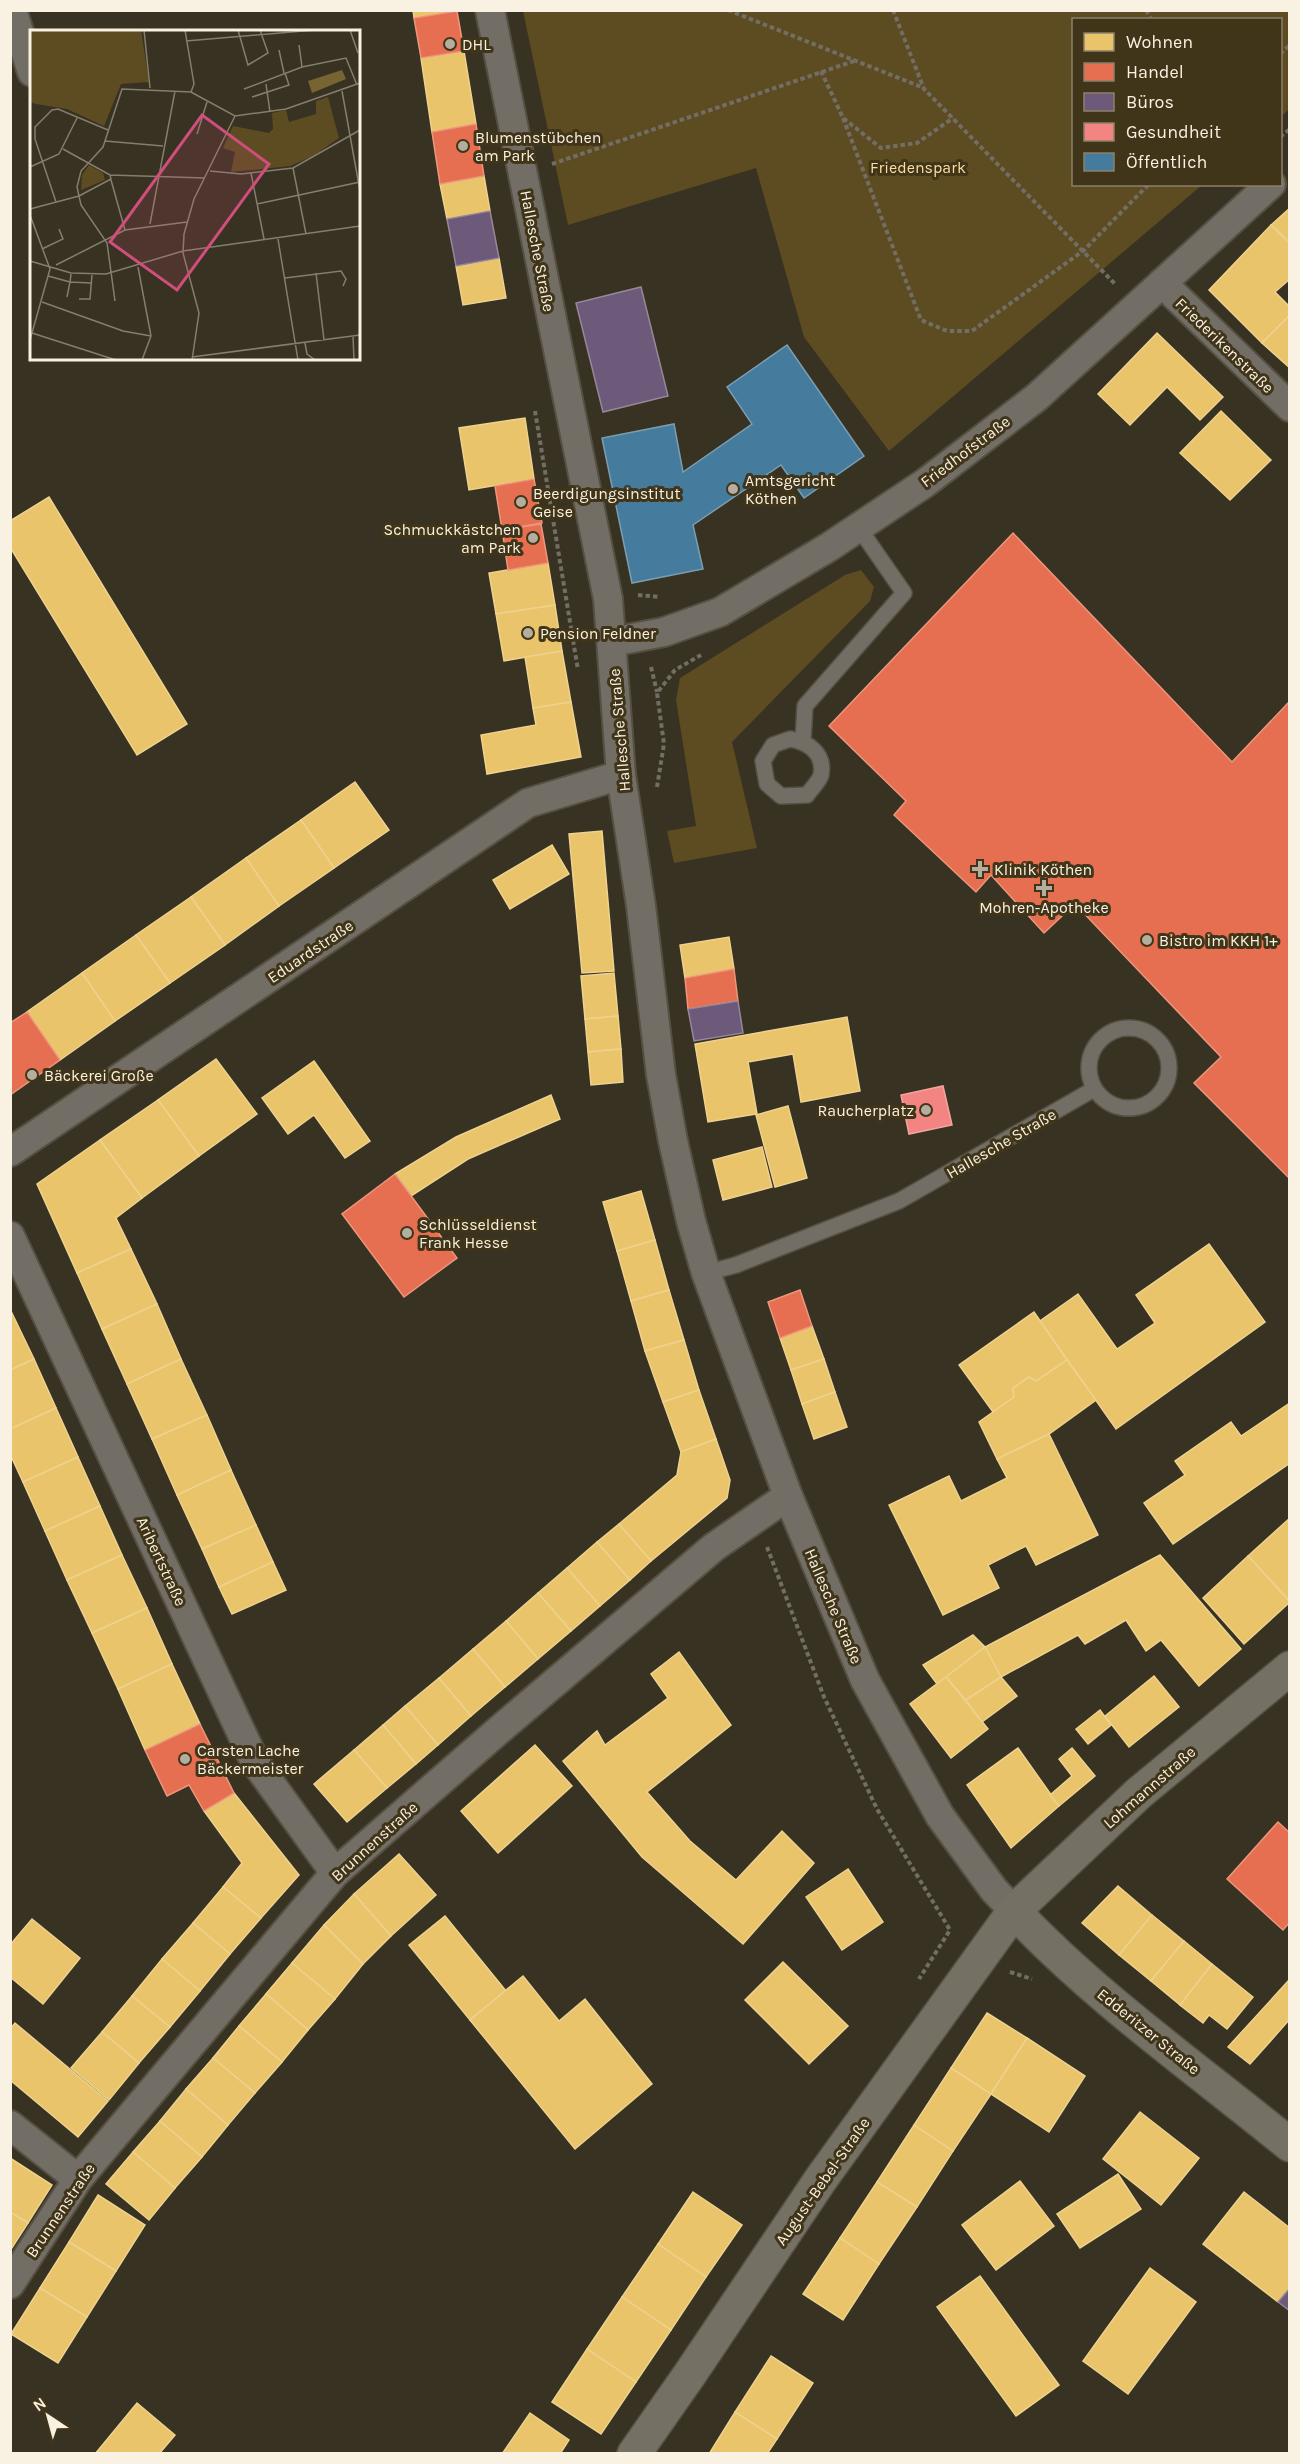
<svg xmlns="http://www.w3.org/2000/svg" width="1300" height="2464" font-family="Karla,sans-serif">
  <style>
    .green { fill: #5d4c22 }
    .homes { fill: #e9c46a; stroke: #eed28e; stroke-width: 1.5 }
    .shops { fill: #e76f51; stroke: #ec967c; stroke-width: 1.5 }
    .offices { fill: #6d597a; stroke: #978799; stroke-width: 1.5 }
    .health { fill: #f28482; stroke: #f4a59e; stroke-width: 1.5 }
    .public { fill: #457b9d; stroke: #7b9eb1; stroke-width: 1.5 }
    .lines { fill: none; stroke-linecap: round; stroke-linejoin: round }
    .lane-casing { stroke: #555042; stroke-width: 18 }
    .street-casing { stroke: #555042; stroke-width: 32 }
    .secondary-casing { stroke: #555042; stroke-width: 36 }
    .path { stroke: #726e63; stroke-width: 4; stroke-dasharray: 4.5 3; stroke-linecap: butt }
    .lane { stroke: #736e65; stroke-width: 15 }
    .street { stroke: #736e65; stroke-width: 28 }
    .secondary { stroke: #747064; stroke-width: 33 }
    .poi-dot { fill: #b5ae9e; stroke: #413519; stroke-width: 2 }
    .labels { text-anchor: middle; stroke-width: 6; stroke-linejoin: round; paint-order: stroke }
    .poi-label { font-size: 16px; fill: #f9f1e1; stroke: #413519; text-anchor: start }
    .park-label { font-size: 16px; fill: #fbdfa0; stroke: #413519 }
    .street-label { font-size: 16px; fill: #f9f1e1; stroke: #413519 }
    .inset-road { fill: none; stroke: #857e6e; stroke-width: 1.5 }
    .view { fill: #d04e7c; fill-opacity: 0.15; stroke: #d04e7c; stroke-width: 3 }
    .inset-edge { fill: none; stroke: #f9f1e1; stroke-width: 3 }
  </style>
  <rect width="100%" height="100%" fill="#383222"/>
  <g class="green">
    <path d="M523 11H1289V109L1281 117 1280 20H1074V184L1202 185 889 451 804 337 756 168 568 225Z"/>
    <path d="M861 570 874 587 870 601 732 742 757 848 674 863 667 831 696 826 676 700 680 678 845 575Z"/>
  </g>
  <g class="homes">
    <path d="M413 10H457V11L414 18Z"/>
    <path d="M464 51 476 124 432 132 421 58Z"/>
    <path d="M484 176 490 211 447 219 440 184Z"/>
    <path d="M1290 208V242L1271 225Z"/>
    <path d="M1271 225 1290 244V279L1275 292 1290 307V315L1262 343 1209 290Z"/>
    <path d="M499 258 506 298 463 305 456 266Z"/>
    <path d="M1290 315V368L1262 343Z"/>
    <path d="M1157 333 1223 397 1200 420 1167 387 1130 425 1098 394Z"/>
    <path d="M1221 411 1271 460 1230 500 1180 453Z"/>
    <path d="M525 418 534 479 469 490 459 428Z"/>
    <path d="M49 497 187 724 137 755 10 547V521Z"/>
    <path d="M548 563 555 605 496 614 489 573Z"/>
    <path d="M555 605 562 651 504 661 496 614Z"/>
    <path d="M562 651 571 702 533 708 525 657Z"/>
    <path d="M571 702 581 757 487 774 481 735 536 725 533 708Z"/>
    <path d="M355 782 389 830 334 868 301 820Z"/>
    <path d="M301 820 334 868 279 906 246 858Z"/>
    <path d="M602 831 614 971 582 973 569 834Z"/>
    <path d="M552 845 569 874 510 909 493 880Z"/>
    <path d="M246 858 279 906 225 945 191 897Z"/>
    <path d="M191 897 225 945 170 983 136 935Z"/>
    <path d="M136 935 170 983 115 1021 82 973Z"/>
    <path d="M729 937 734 969 685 978 680 945Z"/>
    <path d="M82 973 115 1021 60 1060 27 1012Z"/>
    <path d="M614 973 618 1016 585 1019 581 976Z"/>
    <path d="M618 1016 621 1049 588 1052 585 1019Z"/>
    <path d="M847 1017 860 1091 801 1102 793 1054 748 1062 757 1114 708 1122 695 1044Z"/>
    <path d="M621 1049 623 1082 591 1085 588 1052Z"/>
    <path d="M216 1059 257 1114 199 1156 158 1100Z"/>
    <path d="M314 1061 370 1141 345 1158 314 1115 288 1134 262 1098Z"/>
    <path d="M551 1095 560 1119 468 1159 411 1196 395 1174 456 1137Z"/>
    <path d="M158 1100 199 1156 142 1198 100 1140Z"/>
    <path d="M788 1106 807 1178 775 1187 756 1115Z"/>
    <path d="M100 1140 142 1198 116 1218 131 1249 77 1273 37 1184Z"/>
    <path d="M762 1147 772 1187 723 1200 713 1160Z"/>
    <path d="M641 1191 655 1240 617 1251 603 1202Z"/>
    <path d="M655 1240 669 1290 631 1301 617 1251Z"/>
    <path d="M1209 1244 1265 1322 1116 1429 1040 1321 1078 1294 1117 1349 1155 1323 1136 1295Z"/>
    <path d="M131 1249 157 1304 102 1329 77 1273Z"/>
    <path d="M669 1290 684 1340 645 1351 631 1301Z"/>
    <path d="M157 1304 181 1359 127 1384 102 1329Z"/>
    <path d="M10 1309 34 1359 10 1370Z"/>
    <path d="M1034 1312 1067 1360 1036 1381 1029 1377 1013 1388 1014 1397 993 1412 959 1365Z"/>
    <path d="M812 1326 824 1359 791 1370 780 1338Z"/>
    <path d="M684 1340 699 1390 663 1402 645 1351Z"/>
    <path d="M34 1359 56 1408 10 1429V1370Z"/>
    <path d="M181 1359 207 1415 152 1439 127 1384Z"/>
    <path d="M824 1359 835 1392 802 1404 791 1370Z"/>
    <path d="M1067 1360 1096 1400 1049 1434 997 1459 979 1422 1014 1397 1013 1388 1029 1377 1036 1381Z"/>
    <path d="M699 1390 716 1439 681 1452 663 1402Z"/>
    <path d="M835 1392 847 1427 814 1439 802 1404Z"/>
    <path d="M1290 1403V1463L1173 1544 1144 1503 1185 1475 1175 1461 1231 1422 1241 1436Z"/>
    <path d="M56 1408 78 1457 23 1482 10 1454V1429Z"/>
    <path d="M207 1415 231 1470 177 1495 152 1439Z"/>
    <path d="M1049 1434 1098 1535 1036 1565 1026 1546 988 1565 999 1588 943 1615 889 1505 949 1476 961 1501 1007 1478 997 1459Z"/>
    <path d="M716 1439 730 1480 727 1498 651 1561 619 1524 677 1475 681 1452Z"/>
    <path d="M78 1457 100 1506 45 1531 23 1482Z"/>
    <path d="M231 1470 256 1525 202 1549 177 1495Z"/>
    <path d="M100 1506 122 1555 67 1580 45 1531Z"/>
    <path d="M1290 1518V1601L1248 1556Z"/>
    <path d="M619 1524 651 1561 630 1580 597 1542Z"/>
    <path d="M256 1525 273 1562 219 1587 202 1549Z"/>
    <path d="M597 1542 630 1580 600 1606 567 1568Z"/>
    <path d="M122 1555 147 1608 92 1633 67 1580Z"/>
    <path d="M1160 1555 1241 1649 1199 1686 1161 1640 1146 1651 1126 1620 1085 1644 1078 1635 1001 1677 985 1647Z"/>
    <path d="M1248 1556 1290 1602 1244 1644 1203 1598Z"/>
    <path d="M273 1562 286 1590 232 1614 219 1587Z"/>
    <path d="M567 1568 600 1606 571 1631 538 1593Z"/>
    <path d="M538 1593 571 1631 538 1659 506 1621Z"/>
    <path d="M147 1608 172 1664 118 1689 92 1633Z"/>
    <path d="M506 1621 538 1659 505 1687 473 1649Z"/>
    <path d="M973 1635 985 1647 937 1684 923 1665Z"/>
    <path d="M985 1647 1001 1677 966 1700 946 1677Z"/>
    <path d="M473 1649 505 1687 471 1716 439 1678Z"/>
    <path d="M679 1652 731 1725 647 1792 690 1841 736 1880 782 1831 814 1863 743 1944 642 1857 563 1761 597 1731 605 1745 668 1698 651 1674Z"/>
    <path d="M172 1664 200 1724 145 1750 118 1689Z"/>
    <path d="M1154 1676 1179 1707 1129 1747 1105 1716Z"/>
    <path d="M946 1677 988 1729 951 1758 910 1704Z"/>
    <path d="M1001 1677 1017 1696 982 1722 966 1700Z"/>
    <path d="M439 1678 471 1716 438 1745 405 1706Z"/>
    <path d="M405 1706 438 1745 416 1764 383 1725Z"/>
    <path d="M1100 1710 1111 1725 1088 1744 1076 1729Z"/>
    <path d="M383 1725 416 1764 387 1788 354 1750Z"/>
    <path d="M535 1745 572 1786 498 1853 461 1811Z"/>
    <path d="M1018 1748 1059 1806 1011 1848 967 1785Z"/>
    <path d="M1072 1748 1095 1776 1059 1806 1050 1795 1072 1776 1059 1759Z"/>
    <path d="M354 1750 387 1788 347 1822 314 1784Z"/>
    <path d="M234 1793 299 1875 261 1918 223 1887 242 1863 204 1811Z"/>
    <path d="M399 1854 436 1895 391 1936 354 1894Z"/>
    <path d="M848 1869 883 1922 842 1950 806 1897Z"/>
    <path d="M1118 1886 1152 1915 1119 1955 1082 1923Z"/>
    <path d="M223 1887 261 1918 230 1954 193 1923Z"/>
    <path d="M354 1894 391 1936 363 1964 324 1925Z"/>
    <path d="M1152 1915 1184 1941 1151 1981 1119 1955Z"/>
    <path d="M445 1916 506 1991 470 2020 409 1945Z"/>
    <path d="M32 1919 80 1958 43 2004 10 1977V1945Z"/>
    <path d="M193 1923 230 1954 200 1991 162 1959Z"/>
    <path d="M324 1925 363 1964 335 1999 292 1963Z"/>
    <path d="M1184 1941 1212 1964 1180 2005 1151 1981Z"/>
    <path d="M162 1959 200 1991 170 2027 132 1996Z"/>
    <path d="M783 1962 848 2026 809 2064 745 2000Z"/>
    <path d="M292 1963 335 1999 308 2030 266 1994Z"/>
    <path d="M1212 1964 1253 1997 1227 2029 1209 2015 1203 2023 1180 2005Z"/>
    <path d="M523 1976 559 2021 585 1999 652 2084 575 2149 470 2020Z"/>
    <path d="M1290 1979V2019L1250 2064 1228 2047Z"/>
    <path d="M266 1994 308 2030 282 2062 239 2026Z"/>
    <path d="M132 1996 170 2027 139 2063 102 2032Z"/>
    <path d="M987 2013 1027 2038 991 2094 951 2068Z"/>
    <path d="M15 2023 108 2101 78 2137 10 2080V2029Z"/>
    <path d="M239 2026 282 2062 255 2093 213 2058Z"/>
    <path d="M102 2032 139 2063 109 2100 71 2068Z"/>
    <path d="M1027 2038 1085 2076 1049 2132 991 2094Z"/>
    <path d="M213 2058 255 2093 228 2125 186 2089Z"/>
    <path d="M951 2068 991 2094 953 2151 914 2125Z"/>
    <path d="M186 2089 228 2125 202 2157 160 2121Z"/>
    <path d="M1140 2112 1199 2158 1161 2205 1103 2159Z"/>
    <path d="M160 2121 202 2157 175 2188 133 2152Z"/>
    <path d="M914 2125 953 2151 917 2207 877 2182Z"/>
    <path d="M133 2152 175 2188 149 2220 106 2184Z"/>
    <path d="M10 2158 52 2185 28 2223 10 2212Z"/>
    <path d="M1118 2174 1141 2209 1080 2248 1057 2214Z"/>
    <path d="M1020 2181 1054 2226 996 2270 962 2225Z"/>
    <path d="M877 2182 917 2207 879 2264 840 2238Z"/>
    <path d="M693 2192 742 2225 706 2277 658 2244Z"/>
    <path d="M1244 2192 1290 2228V2288L1278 2302 1203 2244Z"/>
    <path d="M98 2195 145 2225 116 2271 69 2242Z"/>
    <path d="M10 2212 28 2223 10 2251Z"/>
    <path d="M840 2238 879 2264 843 2320 803 2294Z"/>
    <path d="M69 2242 116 2271 87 2317 40 2288Z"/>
    <path d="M658 2244 706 2277 671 2330 622 2297Z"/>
    <path d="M1150 2268 1196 2302 1128 2394 1083 2361Z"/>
    <path d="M980 2276 1059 2385 1016 2416 937 2307Z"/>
    <path d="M40 2288 87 2317 58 2363 11 2334Z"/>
    <path d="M622 2297 671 2330 636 2382 587 2349Z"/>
    <path d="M587 2349 636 2382 601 2434 552 2402Z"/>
    <path d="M771 2356 813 2383 777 2439 735 2412Z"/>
    <path d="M137 2403 175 2435 159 2454H95Z"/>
    <path d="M735 2412 777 2439 767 2454H709Z"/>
    <path d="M530 2413 569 2440 560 2454H502Z"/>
  </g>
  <g class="shops">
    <path d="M457 11 464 51 421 58 414 18Z"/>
    <path d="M476 124 484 176 440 184 432 132Z"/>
    <path d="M534 479 542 523 502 530 495 486Z"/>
    <path d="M541 524 548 563 508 570 502 530Z"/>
    <path d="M1013 533 1232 762 1290 701V1179L1194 1083 1221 1057 1075 904 1044 933 991 875 976 892 894 815 906 801 829 726Z"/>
    <path d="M734 969 738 1001 688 1009 685 978Z"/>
    <path d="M27 1012 60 1060 10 1095V1023Z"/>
    <path d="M395 1174 457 1258 404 1297 342 1214Z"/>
    <path d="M800 1290 812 1326 780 1338 768 1302Z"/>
    <path d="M200 1724 234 1793 204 1811 189 1785 167 1796 145 1750Z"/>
    <path d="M1278 1822 1290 1833V1922L1283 1930 1227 1879Z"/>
  </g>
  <g class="offices">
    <path d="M490 211 499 258 456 266 447 219Z"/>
    <path d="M641 287 668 396 603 412 576 303Z"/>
    <path d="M738 1001 743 1033 694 1041 688 1009Z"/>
    <path d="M1290 2288V2311L1278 2302Z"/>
  </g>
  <path class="health" d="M943 1086 952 1125 909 1134 901 1095Z"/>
  <path class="public" d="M787 345 864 456 804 498 781 465 693 525 703 569 632 583 602 438 674 424 683 472 752 424 727 387Z"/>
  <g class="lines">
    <g class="lane-casing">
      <g id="lane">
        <path d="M790 739C809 742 825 754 821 775 819 782 811 789 807 795L781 796 767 784 763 761 773 745Z"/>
        <path d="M803 741 805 706 904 593 859 528"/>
        <circle cx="1129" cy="1068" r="40"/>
        <path d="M706 1273 736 1265 899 1201 1094 1089"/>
      </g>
    </g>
    <g class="street-casing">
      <g id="street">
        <path d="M12 10 32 72"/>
        <path d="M490 10 608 599 621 775 641 906 661 1075 673 1141 691 1221 706 1273 788 1496 865 1680 940 1816 994 1890 1014 1911"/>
        <path d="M1162 283 1290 407"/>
        <path d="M612 642 664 632 720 612 829 547 925 483 1037 397 1271 184"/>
        <path d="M10 1152 528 803 621 775"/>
        <path d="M10 1236 255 1762 335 1873"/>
        <path d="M10 2125 78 2179"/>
        <path d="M10 2284 78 2179 335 1873 499 1730 714 1547 788 1496"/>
      </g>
    </g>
    <g class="secondary-casing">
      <g id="secondary">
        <path d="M1014 1911C1096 1998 1197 2069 1290 2145"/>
        <path d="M634 2454 690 2374 821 2179 1014 1911 1139 1793 1290 1668"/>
      </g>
    </g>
    <g class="path">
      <path d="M728 10 924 88"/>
      <path d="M893 10 924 89 1115 284"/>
      <path d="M1146 10 1152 20"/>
      <path d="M1280 54 1290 45"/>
      <path d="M821 71 843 118 881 148 917 143 953 118"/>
      <path d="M843 118 921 320 947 331H972L1083 251 1149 184"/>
      <path d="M1280 137 1290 129"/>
      <path d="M552 164 854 61"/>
      <path d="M535 411 578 670"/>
      <path d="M638 595 660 597"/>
      <path d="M651 667 657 692"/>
      <path d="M657 787 664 744 657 693 675 670 701 655"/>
      <path d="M767 1547 824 1697 877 1809 950 1930 919 1979"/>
      <path d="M1010 1972 1032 1979"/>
    </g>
    <use href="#lane" class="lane"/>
    <use href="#street" class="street"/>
    <use href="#secondary" class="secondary"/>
  </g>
  <g class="poi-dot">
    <circle cx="450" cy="44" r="6"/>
    <circle cx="463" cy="146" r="6"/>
    <circle cx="733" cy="489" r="6"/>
    <circle cx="521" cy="502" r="6"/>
    <circle cx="533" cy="538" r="6"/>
    <circle cx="528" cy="633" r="6"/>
    <path d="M977 860h6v6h6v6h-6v6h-6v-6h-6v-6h6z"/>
    <path d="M1041 879h6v6h6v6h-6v6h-6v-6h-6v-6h6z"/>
    <circle cx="1147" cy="940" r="6"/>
    <circle cx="32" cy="1075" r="6"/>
    <circle cx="926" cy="1110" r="6"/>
    <circle cx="407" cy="1233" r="6"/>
    <circle cx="185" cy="1759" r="6"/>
  </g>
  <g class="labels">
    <g class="poi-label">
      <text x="462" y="50">DHL</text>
      <text x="475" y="143">Blumenstübchen<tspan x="475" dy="18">am Park</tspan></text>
      <text x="745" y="486">Amtsgericht<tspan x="745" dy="18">Köthen</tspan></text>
      <text x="533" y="499">Beerdigungsinstitut<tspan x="533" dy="18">Geise</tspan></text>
      <text x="521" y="535" text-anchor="end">Schmuckkästchen<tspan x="521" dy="18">am Park</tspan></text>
      <text x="540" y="639">Pension Feldner</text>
      <text x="994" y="875">Klinik Köthen</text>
      <text x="1044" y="913" text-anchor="middle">Mohren-Apotheke</text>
      <text x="1159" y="946">Bistro im KKH 1+</text>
      <text x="44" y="1081">Bäckerei Große</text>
      <text x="914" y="1116" text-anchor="end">Raucherplatz</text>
      <text x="419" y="1230">Schlüsseldienst<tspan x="419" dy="18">Frank Hesse</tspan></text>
      <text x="197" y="1756">Carsten Lache<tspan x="197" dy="18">Bäckermeister</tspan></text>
    </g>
    <g class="park-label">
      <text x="918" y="173">Friedenspark</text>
    </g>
    <g class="street-label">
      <text transform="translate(538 251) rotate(79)" y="6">Hallesche Straße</text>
      <text transform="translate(1225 345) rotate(44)" y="6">Friederikenstraße</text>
      <text transform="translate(965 451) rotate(-37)" y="6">Friedhofstraße</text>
      <text transform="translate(619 730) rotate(-95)" y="6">Hallesche Straße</text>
      <text transform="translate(310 951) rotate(-34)" y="6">Eduardstraße</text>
      <text transform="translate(1001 1143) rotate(-30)" y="6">Hallesche Straße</text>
      <text transform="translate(162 1561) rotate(65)" y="6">Aribertstraße</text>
      <text transform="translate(834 1606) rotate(67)" y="6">Hallesche Straße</text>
      <text transform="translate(1149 1787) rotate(-41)" y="6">Lohmannstraße</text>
      <text transform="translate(374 1841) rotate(-42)" y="6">Brunnenstraße</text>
      <text transform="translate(1149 2031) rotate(39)" y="6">Edderitzer Straße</text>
      <text transform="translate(822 2181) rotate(-55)" y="6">August-Bebel-Straße</text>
      <text transform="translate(60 2210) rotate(-56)" y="6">Brunnenstraße</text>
    </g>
  </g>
  <g transform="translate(30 30)">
    <rect width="330" height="330" fill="#383222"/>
    <path d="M0 0H111L119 52 91 54 74 96 37 79 6 74 0 72ZM298 67 309 108 283 126 260 136 201 142 205 122 193 118 203 96 239 103 243 99 242 83 256 80 259 92 286 84V71ZM59 135 73 143 75 150 51 160 52 145Z" fill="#5d4c22"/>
    <path d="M312 40 316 49 282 63 278 51Z" fill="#786333"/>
    <path class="inset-road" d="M114 0 120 58M155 0 164 54 161 62M208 0 218 35 238 23 230 0M320 0 328 23M156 11 285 0M269 15 272 37M249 20 254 43M236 54 240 82M214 59 272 37 316 28 327 55M312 61 330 161M222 67 259 55 255 43M167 104 177 72M75 111 133 116M33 119 80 145 175 148M0 137 29 124 47 88M263 138 276 204M180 141 211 144 263 138 330 100M221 143 234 209M81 150 95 200M26 172 5 109V97L22 80 28 79 78 100M227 174 330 152M0 179 49 166 81 149 80 145M0 185 20 239 0 310M120 194 145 61M248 209 268 330M12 219 33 209 29 199M0 231 41 243 76 244 153 221 330 196M26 235 95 200 157 192M108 237 121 306 112 330M286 243 294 310M18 246 40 252 41 244M255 248 311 241 316 249 313 256M37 267 40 252 61 253M49 269H60L62 245M85 271 77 213 51 175 47 157 51 141 73 117 92 59 161 62 205 86 256 79 330 53M12 272 93 301 121 306M2 303 86 330M323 306 324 330M275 313 277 324 285 330M162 327 330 305M162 330 169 283 153 223 154 204 164 169 205 86"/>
    <path class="view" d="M172 85 239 134 147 260 80 212Z"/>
    <rect width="330" height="330" class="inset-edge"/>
  </g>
  <rect width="1300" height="2464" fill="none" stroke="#f9f1e1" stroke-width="24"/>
  <rect x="1072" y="18" width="210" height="168" fill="#413519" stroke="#8b8069" stroke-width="1.5"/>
  <rect x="1084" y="33" width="30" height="18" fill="#e9c46a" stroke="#8b8069" stroke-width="1.5"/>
  <text x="1126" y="48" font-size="18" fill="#f9f1e1">Wohnen</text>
  <rect x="1084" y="63" width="30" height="18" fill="#e76f51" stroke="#8b8069" stroke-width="1.5"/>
  <text x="1126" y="78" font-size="18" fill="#f9f1e1">Handel</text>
  <rect x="1084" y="93" width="30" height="18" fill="#6d597a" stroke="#8b8069" stroke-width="1.5"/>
  <text x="1126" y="108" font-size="18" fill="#f9f1e1">Büros</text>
  <rect x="1084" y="123" width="30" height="18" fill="#f28482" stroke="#8b8069" stroke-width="1.5"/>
  <text x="1126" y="138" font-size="18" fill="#f9f1e1">Gesundheit</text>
  <rect x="1084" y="153" width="30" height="18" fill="#457b9d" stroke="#8b8069" stroke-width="1.5"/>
  <text x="1126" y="168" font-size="18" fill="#f9f1e1">Öffentlich</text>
  <g transform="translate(48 2416) rotate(324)" stroke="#413519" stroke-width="4.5" paint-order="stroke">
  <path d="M0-4.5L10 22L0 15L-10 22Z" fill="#f9f1e1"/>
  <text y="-9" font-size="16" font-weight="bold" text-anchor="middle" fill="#f9f1e1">N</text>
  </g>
</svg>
